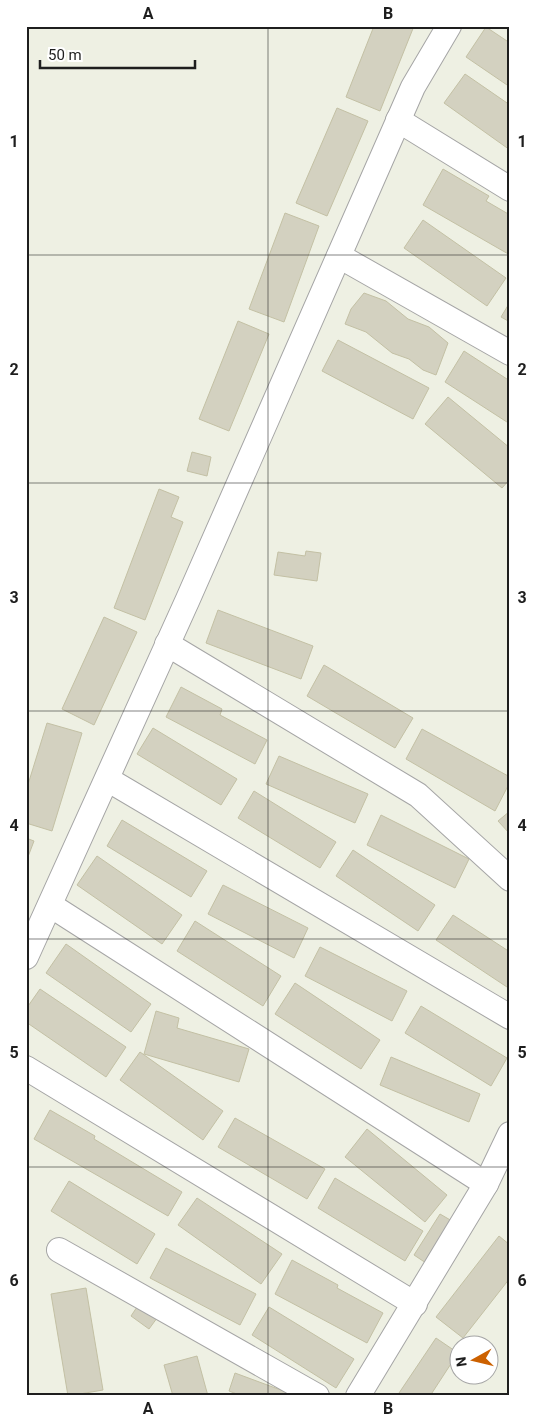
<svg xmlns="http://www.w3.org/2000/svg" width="536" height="1422" font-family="Roboto,sans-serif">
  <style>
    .building { fill: #d3d1c0; stroke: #c3c0a4 }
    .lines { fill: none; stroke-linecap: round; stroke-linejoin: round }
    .minor-casing { stroke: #a5a5a5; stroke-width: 26 }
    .minor { stroke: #fff; stroke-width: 24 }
    .grid { fill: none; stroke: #1e1e1e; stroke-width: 1; stroke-opacity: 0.55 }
    .neatline { fill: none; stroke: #1e1e1e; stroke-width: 2 }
    .grid-label { font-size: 16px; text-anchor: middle; font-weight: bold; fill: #1e1e1e }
  </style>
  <rect width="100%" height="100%" fill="#eef0e3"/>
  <g class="building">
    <path d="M374 26H414L380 111 346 97Z"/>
    <path d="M486 27 510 43V87L466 57Z"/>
    <path d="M465 74 510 105V150L444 103Z"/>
    <path d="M337 108 368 121 327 216 296 203Z"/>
    <path d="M443 169 489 196 486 201 510 215V255L423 205Z"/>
    <path d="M285 213 319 226 284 322 249 309Z"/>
    <path d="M423 220 506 278 487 306 404 248Z"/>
    <path d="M364 293 386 301 408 319 429 327 448 343 436 375 423 370 409 359 392 353 366 332 345 324 351 309Z"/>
    <path d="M510 302V322L501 317Z"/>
    <path d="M238 321 269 334 229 431 199 419Z"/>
    <path d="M338 340 429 388 413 419 322 371Z"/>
    <path d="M464 351 510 381V424L445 382Z"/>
    <path d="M448 397 510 448V479L502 488 425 424Z"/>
    <path d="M192 452 211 457 207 476 187 471Z"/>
    <path d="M159 489 179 497 171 517 183 522 145 620 114 608Z"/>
    <path d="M306 551 321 553 317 581 274 575 278 552 305 556Z"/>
    <path d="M218 610 313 646 301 679 206 643Z"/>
    <path d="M104 617 137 632 94 725 62 709Z"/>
    <path d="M324 665 413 718 395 748 307 696Z"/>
    <path d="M181 687 222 709 220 715 267 740 255 764 166 717Z"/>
    <path d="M47 723 82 733 52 831 26 823V791Z"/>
    <path d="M153 728 237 779 221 805 137 754Z"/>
    <path d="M422 729 510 777V782L495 811 406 759Z"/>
    <path d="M279 756 368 794 355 823 266 784Z"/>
    <path d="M254 791 336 842 320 868 238 818Z"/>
    <path d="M510 811V834L498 821Z"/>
    <path d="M381 815 469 859 455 888 367 845Z"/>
    <path d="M122 820 207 871 191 897 107 846Z"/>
    <path d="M26 838 34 841 26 862Z"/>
    <path d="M353 850 435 905 418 931 336 876Z"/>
    <path d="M97 856 182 915 162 944 77 885Z"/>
    <path d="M223 885 308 928 294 958 208 914Z"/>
    <path d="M453 915 510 952V989L436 940Z"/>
    <path d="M195 921 281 976 263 1006 177 951Z"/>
    <path d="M66 944 151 1004 131 1032 46 973Z"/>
    <path d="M320 947 407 991 392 1021 305 976Z"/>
    <path d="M295 983 380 1040 361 1069 275 1014Z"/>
    <path d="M40 989 126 1047 106 1077 26 1022V1009Z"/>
    <path d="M421 1006 507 1058 491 1086 405 1033Z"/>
    <path d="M156 1011 179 1018 177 1028 249 1049 239 1082 144 1054Z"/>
    <path d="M140 1052 223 1111 203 1140 120 1080Z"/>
    <path d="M391 1057 480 1094 469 1122 380 1085Z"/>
    <path d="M50 1110 95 1136 94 1139 182 1192 168 1216 34 1139Z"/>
    <path d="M235 1118 325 1169 307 1199 218 1147Z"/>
    <path d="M367 1129 447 1195 425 1222 345 1157Z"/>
    <path d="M335 1178 423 1231 405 1261 318 1208Z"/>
    <path d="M69 1181 155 1234 137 1264 51 1211Z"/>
    <path d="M197 1198 282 1254 261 1284 178 1225Z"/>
    <path d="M440 1214 452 1221 426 1263 414 1255Z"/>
    <path d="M499 1236 510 1245V1278L463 1338 436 1317Z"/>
    <path d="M166 1248 256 1294 240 1325 150 1278Z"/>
    <path d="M292 1260 338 1285 337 1288 383 1313 367 1343 275 1294Z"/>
    <path d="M86 1288 103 1390 68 1396 51 1294Z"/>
    <path d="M141 1301 160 1314 149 1329 131 1316Z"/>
    <path d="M269 1307 354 1359 336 1388 252 1335Z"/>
    <path d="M436 1338 458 1353 430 1396H397Z"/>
    <path d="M197 1356 208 1396H173L164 1365Z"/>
    <path d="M235 1373 297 1396H242L229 1391Z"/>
  </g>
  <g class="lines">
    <g class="minor-casing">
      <g id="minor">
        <path d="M398 120 510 189"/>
        <path d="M339 256 510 353"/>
        <path d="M167 644 418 795 510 879"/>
        <path d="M107 779 510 1017"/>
        <path d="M50 905 486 1184"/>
        <path d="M26 957 188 599 413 87 449 26"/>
        <path d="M26 1068 415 1304"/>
        <path d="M59 1250 317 1396"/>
        <path d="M358 1396 486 1184 510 1134"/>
      </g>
    </g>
    <use href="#minor" class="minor"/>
  </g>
  <path class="grid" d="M268 26V1396M26 255H510M26 483H510M26 711H510M26 939H510M26 1167H510"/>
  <rect width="536" height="1422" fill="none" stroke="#ffffff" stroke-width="55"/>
  <g transform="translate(474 1360) rotate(262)"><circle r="24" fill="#ffffff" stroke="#a5a5a5"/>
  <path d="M0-4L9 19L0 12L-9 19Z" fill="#cc6100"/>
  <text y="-8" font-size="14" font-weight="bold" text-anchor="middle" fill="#1e1e1e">N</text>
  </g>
  <path d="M40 60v8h155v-8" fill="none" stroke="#1e1e1e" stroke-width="2.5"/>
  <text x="48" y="60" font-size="15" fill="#1e1e1e" stroke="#ffffff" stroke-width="4" paint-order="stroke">50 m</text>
  <rect x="28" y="28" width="480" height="1366" class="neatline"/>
  <g class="grid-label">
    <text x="148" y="19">A</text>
    <text x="388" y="19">B</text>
    <text x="14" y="147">1</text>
    <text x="522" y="147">1</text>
    <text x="14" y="375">2</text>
    <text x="522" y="375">2</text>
    <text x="14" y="603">3</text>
    <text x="522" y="603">3</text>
    <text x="14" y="831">4</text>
    <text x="522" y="831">4</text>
    <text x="14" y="1058">5</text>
    <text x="522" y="1058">5</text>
    <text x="14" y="1286">6</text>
    <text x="522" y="1286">6</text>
    <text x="148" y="1414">A</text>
    <text x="388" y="1414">B</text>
  </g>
</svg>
